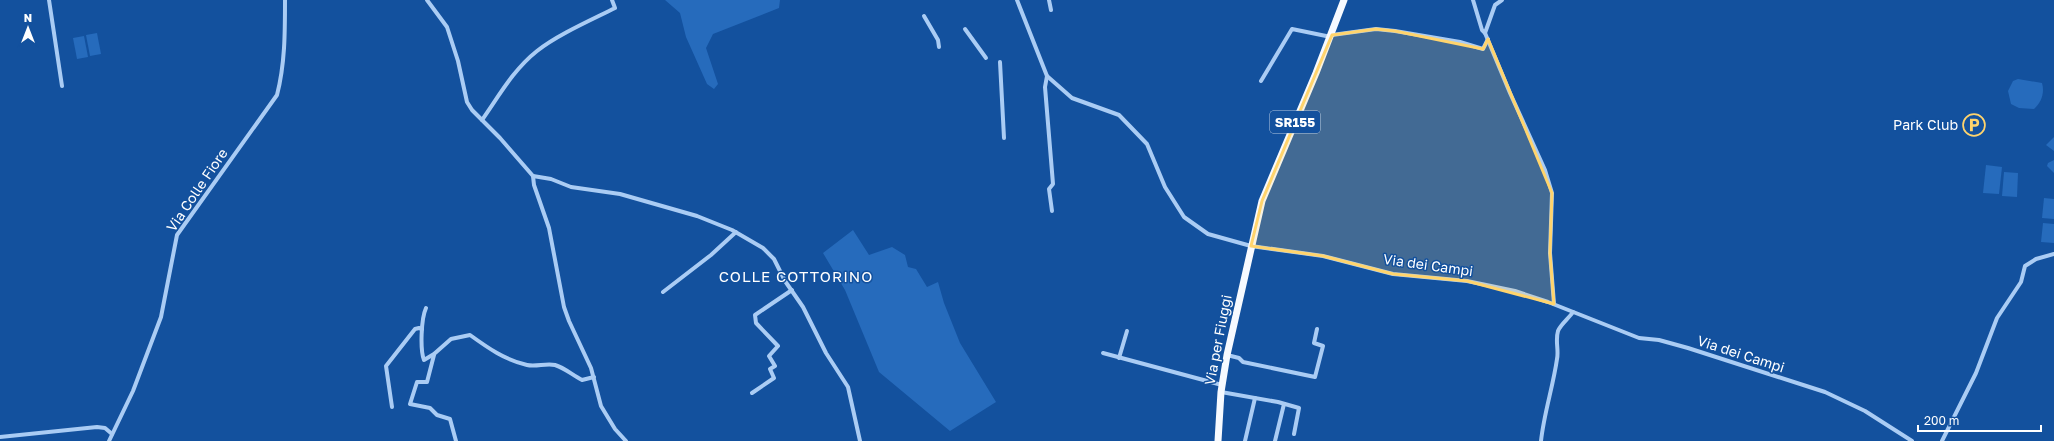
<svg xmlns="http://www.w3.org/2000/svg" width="2054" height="441" font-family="'Golos Text',sans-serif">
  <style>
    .green { fill: #266bbc }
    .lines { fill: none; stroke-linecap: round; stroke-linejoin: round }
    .minor { stroke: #aaccf4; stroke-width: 4 }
    .primary { stroke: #f7faff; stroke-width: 7 }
    .marked { fill: #ffd46d; fill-opacity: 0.2; stroke: #ffd46d; stroke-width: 3; stroke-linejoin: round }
    .labels { text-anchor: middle; stroke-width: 3; stroke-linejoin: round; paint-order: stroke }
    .shield { fill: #13519e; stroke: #b8cbe2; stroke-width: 1 }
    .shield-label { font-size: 13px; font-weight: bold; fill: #fff }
    .poi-label { font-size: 14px; fill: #fff; stroke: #13519e; text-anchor: end }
    .street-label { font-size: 14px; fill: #fff; stroke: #13519e }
    .neighbourhood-label { font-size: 15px; letter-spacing: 1px; fill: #fff; stroke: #13519e }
  </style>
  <rect width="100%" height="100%" fill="#13519e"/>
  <g class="green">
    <path d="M665 0H780L779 8 713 34 706 48 718 84 714 89 707 84 686 37 680 13Z"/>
    <path d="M97 33 101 54 90 56 86 35Z"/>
    <path d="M84 36 88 57 77 59 73 38Z"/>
    <path d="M2018 79 2042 83C2045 93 2041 103 2034 109L2019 108 2011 104 2008 91 2013 81Z"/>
    <path d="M2054 128V151L2046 145 2054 137Z"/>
    <path d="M2054 160V173L2047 166 2048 163Z"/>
    <path d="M1986 165 2002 167 1999 194 1983 193Z"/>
    <path d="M2004 172 2018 173 2017 197 2002 196Z"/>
    <path d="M2044 198 2054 199V219L2042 218Z"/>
    <path d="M2043 223 2054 224V243L2041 242Z"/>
    <path d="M853 230 869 255 892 247 905 255 908 267 916 269 927 287 938 282 944 303 960 343 996 402 950 431 879 372 845 290 823 253Z"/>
  </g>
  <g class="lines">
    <g class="minor">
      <path d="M49 0 62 86"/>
      <path d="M427 0 447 27 458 61 467 102 472 110 500 138 533 176"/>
      <path d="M1017 0 1047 76 1072 98 1119 115 1147 144 1165 187 1184 217 1208 234 1251 246 1323 256 1393 274 1467 281 1515 291 1548 302 1639 338 1659 340 1688 348 1825 392 1865 411 1912 441"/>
      <path d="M1049 0 1051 10"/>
      <path d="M1473 0 1482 30 1485 33"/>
      <path d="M1502 0 1495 5 1485 33 1510 93 1545 170 1552 193 1550 253 1554 304"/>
      <path d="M924 16 938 40 939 47"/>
      <path d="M965 29 986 58"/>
      <path d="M1332 35 1376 29 1395 31 1460 42 1483 49 1488 39"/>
      <path d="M1000 62 1004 138"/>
      <path d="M1047 76 1045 87 1053 184 1049 189 1052 211"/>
      <path d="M1261 81 1292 29 1331 37"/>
      <path d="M482 120C499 96 513 70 537 51 557 35 591 20 615 8L612 0"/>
      <path d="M663 292 711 255 736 232"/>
      <path d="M426 308C421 319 420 350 424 360L434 354 451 339 470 335C488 348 505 360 527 365 536 367 546 363 555 365 565 368 572 375 582 380L594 377"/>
      <path d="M1103 353 1222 385"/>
      <path d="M434 355 427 382H417L410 404 430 408 437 415 450 419 456 441"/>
      <path d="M1227 355 1239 358 1243 362 1315 377 1323 346 1314 343 1317 329"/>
      <path d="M1119 358 1127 331"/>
      <path d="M1221 392 1278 402 1299 408 1294 434"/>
      <path d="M752 393 774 378 770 369 775 366 769 356 778 346 756 323 755 315 792 290"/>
      <path d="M392 407 386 366 415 329 419 328 422 329"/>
      <path d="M0 437 97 427 105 428 112 434"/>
      <path d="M109 441 133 391 161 317 177 235 277 95C285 64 285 33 285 0"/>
      <path d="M626 441 615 429 601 406 591 368 569 321 564 307 549 228 534 185 533 176 551 179 571 187 620 194 697 216 732 230 763 248 774 259 785 281 803 307 826 353 848 387 860 441"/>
      <path d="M1245 441 1255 398"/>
      <path d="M1275 441 1284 404"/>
      <path d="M1541 441C1544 413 1553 387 1557 359 1559 350 1555 341 1558 331 1560 325 1569 318 1573 312"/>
      <path d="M1942 441 1976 373 1997 318 2021 282 2025 266 2036 259 2054 254"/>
    </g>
    <path class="primary" d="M1218 441 1221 392 1227 355 1262 201 1316 73 1344 0"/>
  </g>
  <path class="marked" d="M1376 29 1395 31 1483 49 1488 39 1552 193 1550 253 1554 304 1467 281 1393 274 1323 256 1251 246 1262 201 1332 35Z"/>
  <defs>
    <g id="parking-ring" transform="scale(1.15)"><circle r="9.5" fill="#13519e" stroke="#ffd46d" stroke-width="1.5"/><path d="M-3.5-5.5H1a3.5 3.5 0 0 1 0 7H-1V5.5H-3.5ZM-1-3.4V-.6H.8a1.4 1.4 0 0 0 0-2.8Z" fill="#ffd46d"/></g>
  </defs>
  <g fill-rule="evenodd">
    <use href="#parking-ring" x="1974" y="125"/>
  </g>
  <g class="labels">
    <rect class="shield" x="1270" y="111" width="50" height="22" rx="3"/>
    <g class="shield-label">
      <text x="1295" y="127">SR155</text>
    </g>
    <g class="poi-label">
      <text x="1958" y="130">Park Club</text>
    </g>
    <g class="street-label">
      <text transform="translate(197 190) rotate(-56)" y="5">Via Colle Fiore</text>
      <text transform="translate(1428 265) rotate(8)" y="5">Via dei Campi</text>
      <text transform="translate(1218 340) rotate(-79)" y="5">Via per Fiuggi</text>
      <text transform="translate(1741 354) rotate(18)" y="5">Via dei Campi</text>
    </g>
    <g class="neighbourhood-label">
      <text x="796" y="282">COLLE COTTORINO</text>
    </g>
  </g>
  <g transform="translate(28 28)" stroke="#13519e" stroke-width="3" paint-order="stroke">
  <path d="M0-3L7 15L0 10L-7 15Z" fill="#ffffff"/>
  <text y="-6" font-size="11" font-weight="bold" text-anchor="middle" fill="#ffffff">N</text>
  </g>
  <path d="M1918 425v6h123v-6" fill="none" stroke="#ffffff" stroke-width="2"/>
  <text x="1924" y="425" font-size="12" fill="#ffffff" stroke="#13519e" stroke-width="3" paint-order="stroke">200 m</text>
</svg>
